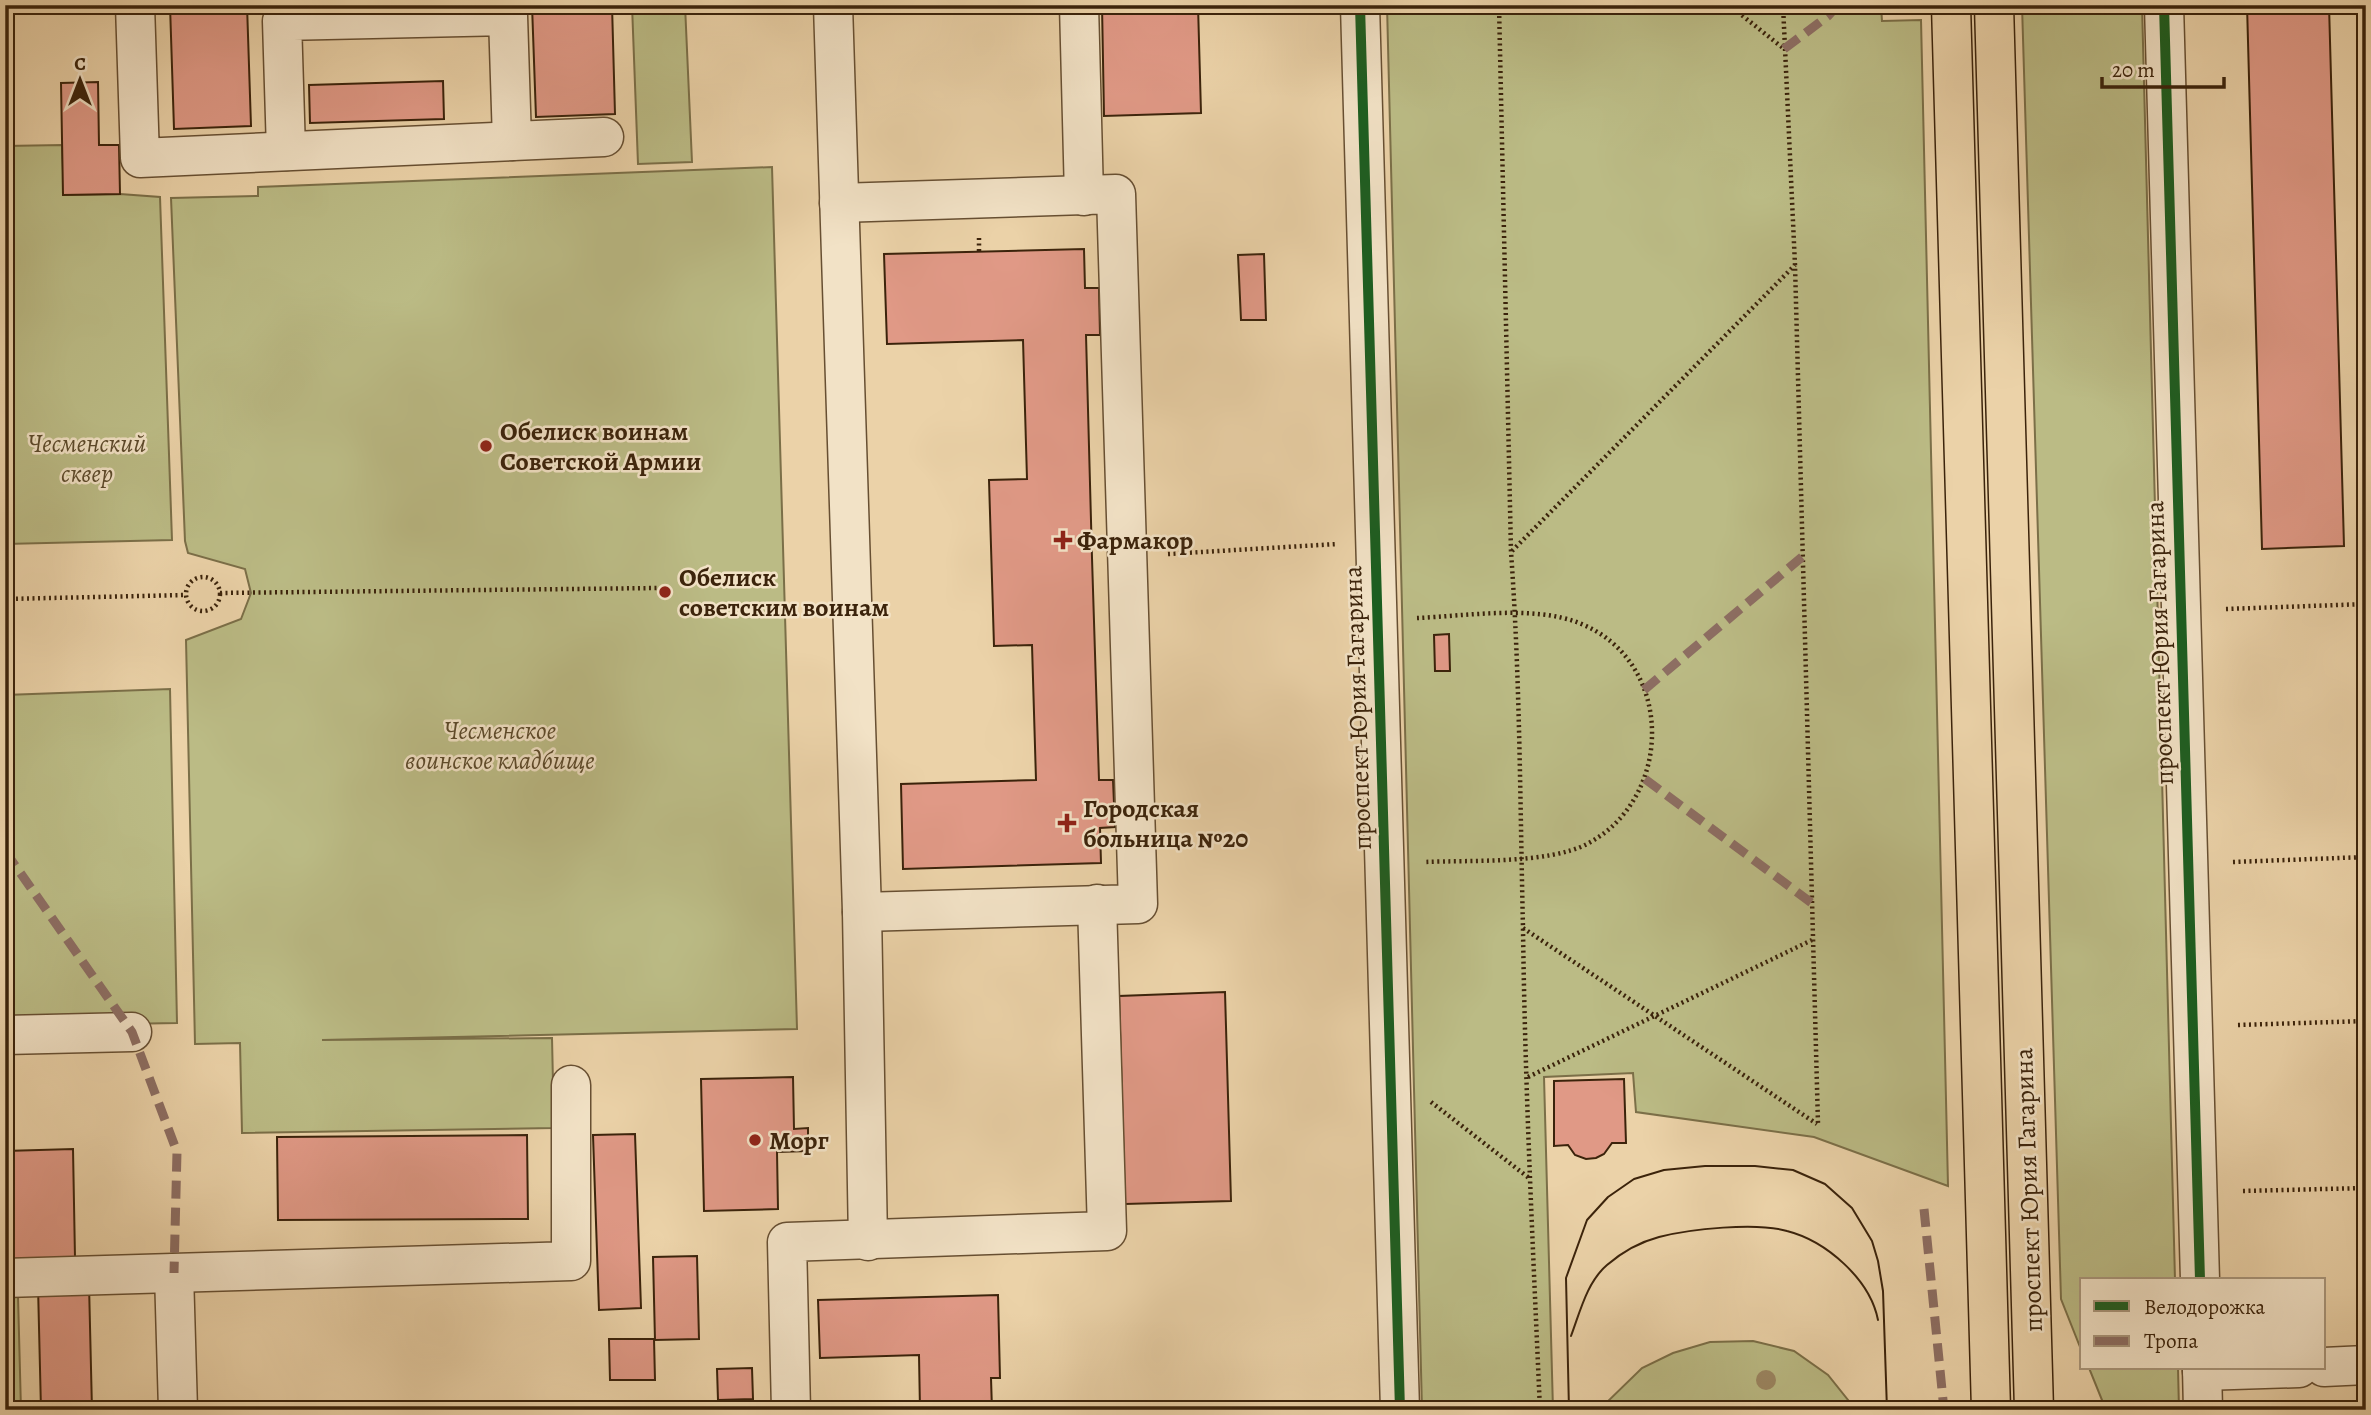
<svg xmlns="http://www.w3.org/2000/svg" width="2371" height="1415" font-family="Alegreya,serif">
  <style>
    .green { fill: #bbbb85; stroke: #7b6f48; stroke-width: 2 }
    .building { fill: #e09986; stroke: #3b230b; stroke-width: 2 }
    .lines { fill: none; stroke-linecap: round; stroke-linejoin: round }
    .minor-casing { stroke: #674f32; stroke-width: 41 }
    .major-casing { stroke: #3b230b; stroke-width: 41 }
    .path { stroke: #3b230b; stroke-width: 4.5; stroke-dasharray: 2 3.5; stroke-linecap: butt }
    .minor { stroke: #f2e2c6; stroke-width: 38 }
    .major { stroke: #ebd2a8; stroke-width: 38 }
    .tram { stroke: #3b230b; stroke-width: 2 }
    .quiet { stroke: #8d6e63; stroke-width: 9; stroke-dasharray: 18 9; stroke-linecap: butt }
    .cycleway-casing { stroke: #f2e2c6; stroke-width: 15 }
    .cycleway { stroke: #1b5e20; stroke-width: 10 }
    .tree { fill: #9c8763 }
    .poi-dot { fill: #8f2418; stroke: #f2e2c6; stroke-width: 2.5 }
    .labels { text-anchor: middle; stroke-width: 5; stroke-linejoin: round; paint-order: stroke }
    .poi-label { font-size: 26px; font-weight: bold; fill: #3b230b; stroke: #f2e2c6; text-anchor: start }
    .park-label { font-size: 26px; font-style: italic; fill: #5b492a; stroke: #f2e2c6 }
    .street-label { font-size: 26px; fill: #3b230b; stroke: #f2e2c6 }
  </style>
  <rect width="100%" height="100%" fill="#ebd2a8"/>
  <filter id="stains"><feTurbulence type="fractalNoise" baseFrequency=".00286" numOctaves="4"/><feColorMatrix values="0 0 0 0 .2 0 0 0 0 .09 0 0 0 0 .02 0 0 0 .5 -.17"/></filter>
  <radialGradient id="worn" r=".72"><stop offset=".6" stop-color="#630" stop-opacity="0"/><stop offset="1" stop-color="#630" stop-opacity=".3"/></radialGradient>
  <g class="green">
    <path d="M632 5H685L692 162 638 164Z"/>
    <path d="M1387 5H1881L1882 21 1921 20 1948 1186 1814 1137 1636 1112 1633 1073 1544 1077 1553 1410H1422Z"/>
    <path d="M2022 5H2142L2175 1280H2082V1352L2061 1299Z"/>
    <path d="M62 145 64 195 120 194 160 197 172 540 5 544V146Z"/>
    <path d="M772 167 797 1029 322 1040 552 1038 554 1128 242 1133 240 1043 195 1044 186 640 241 619 251 593 245 569 188 553 185 541 171 198 258 196V187Z"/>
    <path d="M170 689 177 1023 5 1026V695Z"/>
    <path d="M5 1296H18L21 1410H5Z"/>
    <path d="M1753 1341 1794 1351 1828 1375 1856 1410H1602L1605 1404 1642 1368 1673 1353 1710 1342Z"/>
    <path d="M2089 1368H2178L2179 1410H2106Z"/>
  </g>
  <g class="building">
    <path d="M170 5H247L251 126 174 129Z"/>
    <path d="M532 5H612L615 114 536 117Z"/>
    <path d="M1102 5H1198L1201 113 1104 116Z"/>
    <path d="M2247 5H2329L2344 546 2262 549Z"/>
    <path d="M443 81 444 119 310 123 309 85Z"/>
    <path d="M98 82 99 145H119L120 194 63 195 61 83Z"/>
    <path d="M1084 249 1085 288H1099L1100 335H1086L1092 558 1099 780H1113L1115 827 1100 828 1101 863 903 869 901 784 1036 780 1032 645 994 646 989 480 1027 479 1023 340 887 344 884 254Z"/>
    <path d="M1264 254 1266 320H1241L1238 255Z"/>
    <path d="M1449 634 1450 671H1435L1434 635Z"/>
    <path d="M1225 992 1231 1201 1125 1204 1119 996Z"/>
    <path d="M793 1077 794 1129 808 1128V1151L777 1152 778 1209 704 1211 701 1079Z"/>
    <path d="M1624 1079 1626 1143H1612L1604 1154 1596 1158 1586 1159 1575 1155 1568 1145 1554 1146V1081Z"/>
    <path d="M635 1134 641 1308 599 1310 593 1135Z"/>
    <path d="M527 1135 528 1219 278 1220 277 1137Z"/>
    <path d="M73 1149 75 1258 5 1260V1151Z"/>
    <path d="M697 1256 699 1339 655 1340 653 1257Z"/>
    <path d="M89 1284 92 1410H41L38 1286Z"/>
    <path d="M998 1295 1000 1378H991L992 1410H920L919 1355 820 1358 818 1300Z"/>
    <path d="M609 1339H654L655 1380H610Z"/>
    <path d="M752 1368 753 1399 718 1400 717 1369Z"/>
    <path d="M2366 1401V1410H2287V1403Z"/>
  </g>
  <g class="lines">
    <g class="minor-casing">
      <g id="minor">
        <path d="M135 5 140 158 604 137"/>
        <path d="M833 5 862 912 868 1241"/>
        <path d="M1079 5 1084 196"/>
        <path d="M1360 5 1400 1410"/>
        <path d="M2164 5 2200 1280"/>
        <path d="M286 151 282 21 508 16 512 141"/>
        <path d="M839 203 1116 194 1138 904 862 912"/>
        <path d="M5 1035 132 1032"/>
        <path d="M174 1273 178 1410"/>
        <path d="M5 1278 571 1261V1085"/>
        <path d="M2324 1367 2366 1365"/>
        <path d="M2202 1368 2203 1410"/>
        <path d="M2202 1371 2299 1368"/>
        <path d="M791 1410 787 1242 1107 1231 1097 904"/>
      </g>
    </g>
    <g class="major-casing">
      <g id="major">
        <path d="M1951 5 1991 1410"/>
        <path d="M1994 5 2034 1410"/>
      </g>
    </g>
    <g class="path">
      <path d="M1499 5 1511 552C1520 677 1520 803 1523 928 1525 1089 1533 1249 1540 1410"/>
      <path d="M1729 5 1783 48"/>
      <path d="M1783 5 1795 265 1818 1124"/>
      <path d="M979 238V252"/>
      <path d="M1512 551 1795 265"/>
      <path d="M1168 554 1337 544"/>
      <circle cx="203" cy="594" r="17"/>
      <path d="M220 593 659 588"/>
      <path d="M5 599 186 595"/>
      <path d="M2226 609 2366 604"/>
      <path d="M1417 618C1466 616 1534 605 1579 623 1675 660 1675 798 1587 844 1548 864 1470 860 1425 862"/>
      <path d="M2233 862 2366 857"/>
      <path d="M1523 928 1817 1124"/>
      <path d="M2238 1025 2366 1021"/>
      <path d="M1528 1077 1812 940"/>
      <path d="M1431 1102 1529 1178"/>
      <path d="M2243 1191 2366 1188"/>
    </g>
    <use href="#minor" class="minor"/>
    <use href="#major" class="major"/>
    <g class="tram">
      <path d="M1571 1336C1580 1312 1587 1282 1607 1265 1621 1253 1640 1242 1659 1237 1690 1229 1756 1222 1787 1231 1826 1241 1870 1279 1878 1320"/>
      <path d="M1569 1410 1566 1278 1587 1220 1608 1197 1634 1179 1664 1170 1705 1166H1755L1793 1170 1825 1184 1852 1208 1872 1241 1878 1261 1883 1291 1887 1410"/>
    </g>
    <g class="quiet">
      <path d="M1784 49 1828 16 1838 5"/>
      <path d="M1644 690 1802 557"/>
      <path d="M1645 779 1813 904"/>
      <path d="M5 851 132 1032 177 1152 174 1273"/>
      <path d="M1924 1209 1944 1410"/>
    </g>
    <g class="cycleway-casing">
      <g id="cycleway">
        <path d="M1360 5 1400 1410"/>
        <path d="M2164 5 2200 1280"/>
      </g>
    </g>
    <use href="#cycleway" class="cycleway"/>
  </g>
  <circle class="tree" cx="1766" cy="1380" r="10"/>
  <g class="poi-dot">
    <circle cx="486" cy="446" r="7"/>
    <path d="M1059.5 529.5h7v7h7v7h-7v7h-7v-7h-7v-7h7z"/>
    <circle cx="665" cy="592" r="7"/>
    <path d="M1063.5 812.5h7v7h7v7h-7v7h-7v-7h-7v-7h7z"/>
    <circle cx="755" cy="1140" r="7"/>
  </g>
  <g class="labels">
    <g class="poi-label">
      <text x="500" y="440">Обелиск воинам<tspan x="500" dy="30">Советской Армии</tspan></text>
      <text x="1077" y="549">Фармакор</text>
      <text x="679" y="586">Обелиск<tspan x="679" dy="30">советским воинам</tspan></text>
      <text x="1083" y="817">Городская<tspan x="1083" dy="30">больница №20</tspan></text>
      <text x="769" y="1149">Морг</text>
    </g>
    <g class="park-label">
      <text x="87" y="452">Чесменский<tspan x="87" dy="30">сквер</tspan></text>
      <text x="500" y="739">Чесменское<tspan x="500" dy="30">воинское кладбище</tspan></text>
    </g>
    <g class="street-label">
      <text transform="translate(2159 643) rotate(-92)" y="9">проспект Юрия Гагарина</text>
      <text transform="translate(1357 708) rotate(-92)" y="9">проспект Юрия Гагарина</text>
      <text transform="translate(2028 1190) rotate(-92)" y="9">проспект Юрия Гагарина</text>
    </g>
  </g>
  <rect width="2371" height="1415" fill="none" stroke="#ebd2a8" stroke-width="28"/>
  <rect x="7" y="7" width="2357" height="1401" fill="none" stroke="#3b230b" stroke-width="3.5"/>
  <rect x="14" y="14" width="2343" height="1387" fill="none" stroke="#3b230b" stroke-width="2"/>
  <rect x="2080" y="1278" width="245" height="91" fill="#f2e2c6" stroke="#a9967b" stroke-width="2"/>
  <rect x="2094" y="1301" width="35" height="10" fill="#1b5e20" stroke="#a9967b" stroke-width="2"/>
  <text x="2144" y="1314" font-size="21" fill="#3b230b">Велодорожка</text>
  <rect x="2094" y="1336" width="35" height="10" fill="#8d6e63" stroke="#a9967b" stroke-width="2"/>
  <text x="2144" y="1348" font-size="21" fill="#3b230b">Тропа</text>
  <g transform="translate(80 80)" stroke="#f2e2c6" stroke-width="5" paint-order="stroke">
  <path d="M0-5L12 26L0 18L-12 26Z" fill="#3b230b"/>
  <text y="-10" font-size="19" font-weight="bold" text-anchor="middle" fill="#3b230b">С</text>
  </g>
  <path d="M2102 77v10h122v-10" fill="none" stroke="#3b230b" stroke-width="3.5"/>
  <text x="2112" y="77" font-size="21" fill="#3b230b" stroke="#f2e2c6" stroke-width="5" paint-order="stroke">20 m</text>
  <rect width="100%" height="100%" filter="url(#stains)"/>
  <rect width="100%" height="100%" fill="url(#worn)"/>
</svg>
